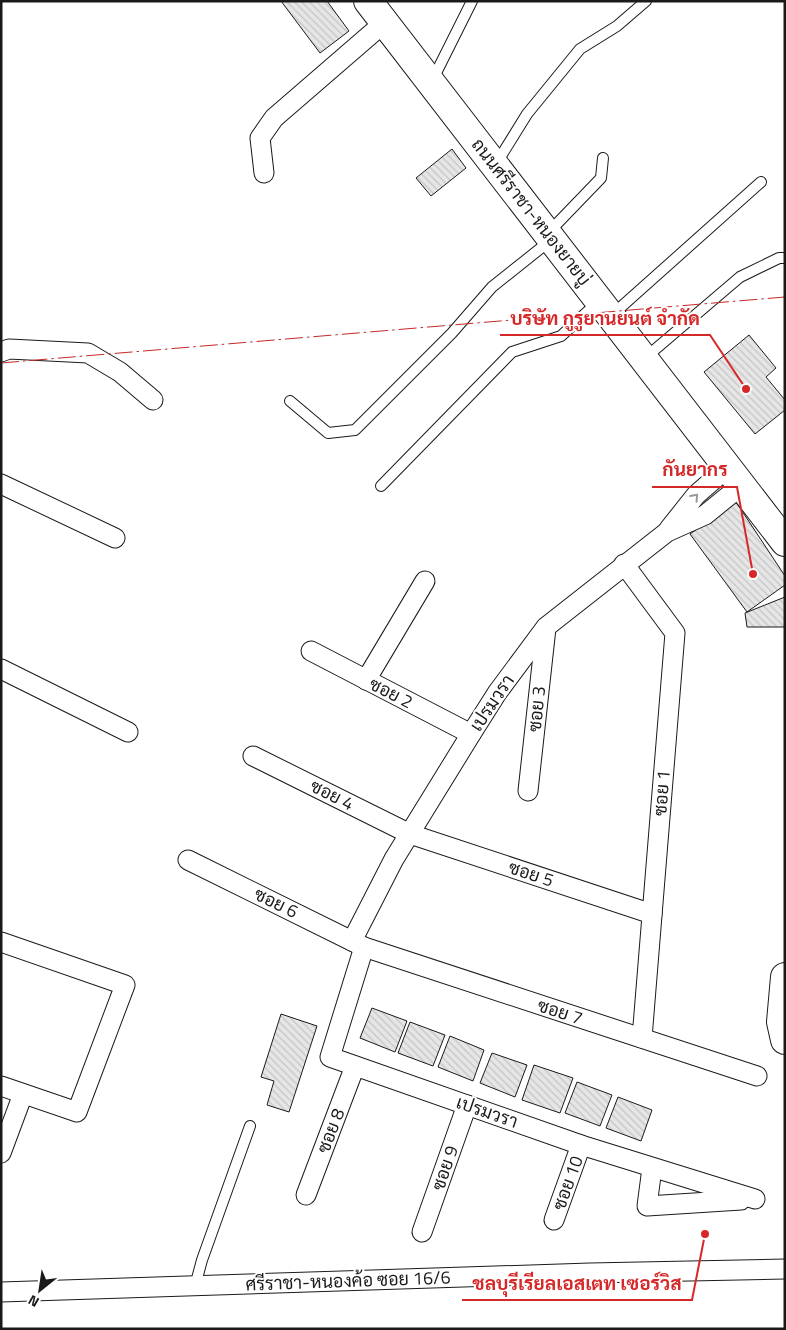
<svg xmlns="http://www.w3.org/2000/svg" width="786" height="1330" font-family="'Titillium Web',Sarabun,sans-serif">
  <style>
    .building { fill: url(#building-back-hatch); stroke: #1a1a1a }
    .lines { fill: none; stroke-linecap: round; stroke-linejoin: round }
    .lane-casing { stroke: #1a1a1a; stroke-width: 12 }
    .street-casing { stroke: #1a1a1a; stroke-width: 21 }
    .secondary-casing { stroke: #1a1a1a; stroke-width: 30 }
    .lane { stroke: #fff; stroke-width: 10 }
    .street { stroke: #fff; stroke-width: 19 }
    .secondary { stroke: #fff; stroke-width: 28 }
    .power { stroke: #c62828; stroke-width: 1; stroke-dasharray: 18 4 2.5 4; stroke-linecap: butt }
    .oneway { stroke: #989898 }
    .labels { text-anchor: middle; stroke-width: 4; stroke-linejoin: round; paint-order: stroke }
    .street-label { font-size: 18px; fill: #1a1a1a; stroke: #fff }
    .leader { fill: none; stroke: #d62828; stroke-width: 2 }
    .callout-dot { fill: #d62828; stroke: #fff; stroke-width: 2 }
    .callout-label { font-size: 19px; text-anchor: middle; font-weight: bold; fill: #d62828; stroke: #fff; stroke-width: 4; stroke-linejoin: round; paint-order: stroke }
  </style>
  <defs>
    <pattern id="building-back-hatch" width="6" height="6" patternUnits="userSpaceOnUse" patternTransform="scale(1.25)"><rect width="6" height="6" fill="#e6e6e6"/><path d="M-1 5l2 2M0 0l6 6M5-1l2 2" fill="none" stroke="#c5c5c5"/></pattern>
  </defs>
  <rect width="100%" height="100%" fill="#fff"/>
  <g class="building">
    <path d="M281 1H327L349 31 320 53Z"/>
    <path d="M452 149 466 168 431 196 416 178Z"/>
    <path d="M749 335 776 368 766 377 785 400V410L755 434 704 372Z"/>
    <path d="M736 502 785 576V585L747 612 690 534Z"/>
    <path d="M785 597V627H747L745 613Z"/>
    <path d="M372 1008 407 1021 395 1052 360 1038Z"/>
    <path d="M281 1014 317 1026 289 1112 267 1105 274 1081 261 1077Z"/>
    <path d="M410 1022 445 1035 433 1066 398 1053Z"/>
    <path d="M450 1036 484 1050 473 1081 438 1067Z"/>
    <path d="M492 1053 527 1065 515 1097 480 1083Z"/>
    <path d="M534 1065 573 1078 560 1113 522 1100Z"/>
    <path d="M577 1082 612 1095 600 1126 565 1113Z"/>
    <path d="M618 1097 652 1110 641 1141 606 1128Z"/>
  </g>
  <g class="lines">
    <g class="lane-casing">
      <g id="lane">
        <path d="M433 79 472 1"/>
        <path d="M496 164 527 114 580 49 617 26 646 1"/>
        <path d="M548 233 601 178 603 158"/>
        <path d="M612 315 761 182"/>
        <path d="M645 358 740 277 779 258H785"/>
        <path d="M290 401 328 433 355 430 452 333 492 287 551 240"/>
        <path d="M381 486 512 352 561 336 598 302"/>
        <path d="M195 1286 202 1260 250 1126"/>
      </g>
    </g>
    <g class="street-casing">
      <g id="street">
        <path d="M264 173 260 138 274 118 385 22"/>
        <path d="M1 352 9 349 88 353 120 372 153 400"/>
        <path d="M1 484 115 538"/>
        <path d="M669 529 696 495 728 467"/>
        <path d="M624 564 675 633 642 1038"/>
        <path d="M311 651 471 734"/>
        <path d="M1 669 128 732"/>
        <path d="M366 680 425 581"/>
        <path d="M253 756 410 834 652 914"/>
        <path d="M528 791 546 628"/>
        <path d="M188 860 364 947 757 1076"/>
        <path d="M352 941 394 859 471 734 497 693 546 627 667 532 705 515 742 485"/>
        <path d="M1 942 125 985 77 1112 1 1086"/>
        <path d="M364 947 330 1057 581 1145 755 1199"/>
        <path d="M1 1153 23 1094"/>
        <path d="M652 1168 647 1206 741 1200"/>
        <path d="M306 1195 355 1066"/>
        <path d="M554 1220 581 1145"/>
        <path d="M422 1232 467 1105"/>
        <path d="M1 1292 590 1273 785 1269"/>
      </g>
    </g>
    <g class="secondary-casing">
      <g id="secondary">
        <path d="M368 1 785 542"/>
        <path d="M785 977 781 1022 785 1040"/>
      </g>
    </g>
    <use href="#lane" class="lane"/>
    <use href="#street" class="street"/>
    <use href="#secondary" class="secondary"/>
    <path class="power" d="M1 363 785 297"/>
  </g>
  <defs><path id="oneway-chevron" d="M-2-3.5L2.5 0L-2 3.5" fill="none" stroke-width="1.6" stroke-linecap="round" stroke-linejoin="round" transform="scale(1.25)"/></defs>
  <use class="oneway" href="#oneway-chevron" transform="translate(695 497) rotate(-48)"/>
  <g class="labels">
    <g class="street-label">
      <text transform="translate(531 212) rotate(52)" y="6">ถนนศรีราชา-หนองยายบู่</text>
      <text transform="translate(391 693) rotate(27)" y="6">ซอย 2</text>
      <text transform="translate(492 703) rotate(-56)" y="6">เปรมวรา</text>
      <text transform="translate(537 709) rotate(-84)" y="6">ซอย 3</text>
      <text transform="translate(662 793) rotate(-85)" y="6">ซอย 1</text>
      <text transform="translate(332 795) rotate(27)" y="6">ซอย 4</text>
      <text transform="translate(531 874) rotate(18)" y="6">ซอย 5</text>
      <text transform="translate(276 903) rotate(26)" y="6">ซอย 6</text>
      <text transform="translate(560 1012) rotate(18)" y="6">ซอย 7</text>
      <text transform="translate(487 1112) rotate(19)" y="6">เปรมวรา</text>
      <text transform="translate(331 1131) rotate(-69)" y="6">ซอย 8</text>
      <text transform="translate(445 1168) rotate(-71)" y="6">ซอย 9</text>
      <text transform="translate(568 1183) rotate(-70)" y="6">ซอย 10</text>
      <text transform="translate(348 1281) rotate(-2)" y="6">ศรีราชา-หนองค้อ ซอย 16/6</text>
    </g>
  </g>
  <path class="leader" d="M746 389L710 335H500M753 574L737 487H652M705 1234L692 1300H462"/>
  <g class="callout-dot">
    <circle cx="746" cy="389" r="5"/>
    <circle cx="753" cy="574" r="5"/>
    <circle cx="705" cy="1234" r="5"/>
  </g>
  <g class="callout-label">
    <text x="605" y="325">บริษัท กูรูยานยนต์ จำกัด</text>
    <text x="695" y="476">กันยากร</text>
    <text x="577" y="1290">ชลบุรีเรียลเอสเตท เซอร์วิส</text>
  </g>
  <rect width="786" height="1330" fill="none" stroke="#1a1a1a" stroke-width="5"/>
  <g transform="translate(40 1290) rotate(210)" stroke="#ffffff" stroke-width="4" paint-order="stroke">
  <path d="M0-4L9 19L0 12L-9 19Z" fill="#1a1a1a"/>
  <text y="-8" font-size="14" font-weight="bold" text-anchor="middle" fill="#1a1a1a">N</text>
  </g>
</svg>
